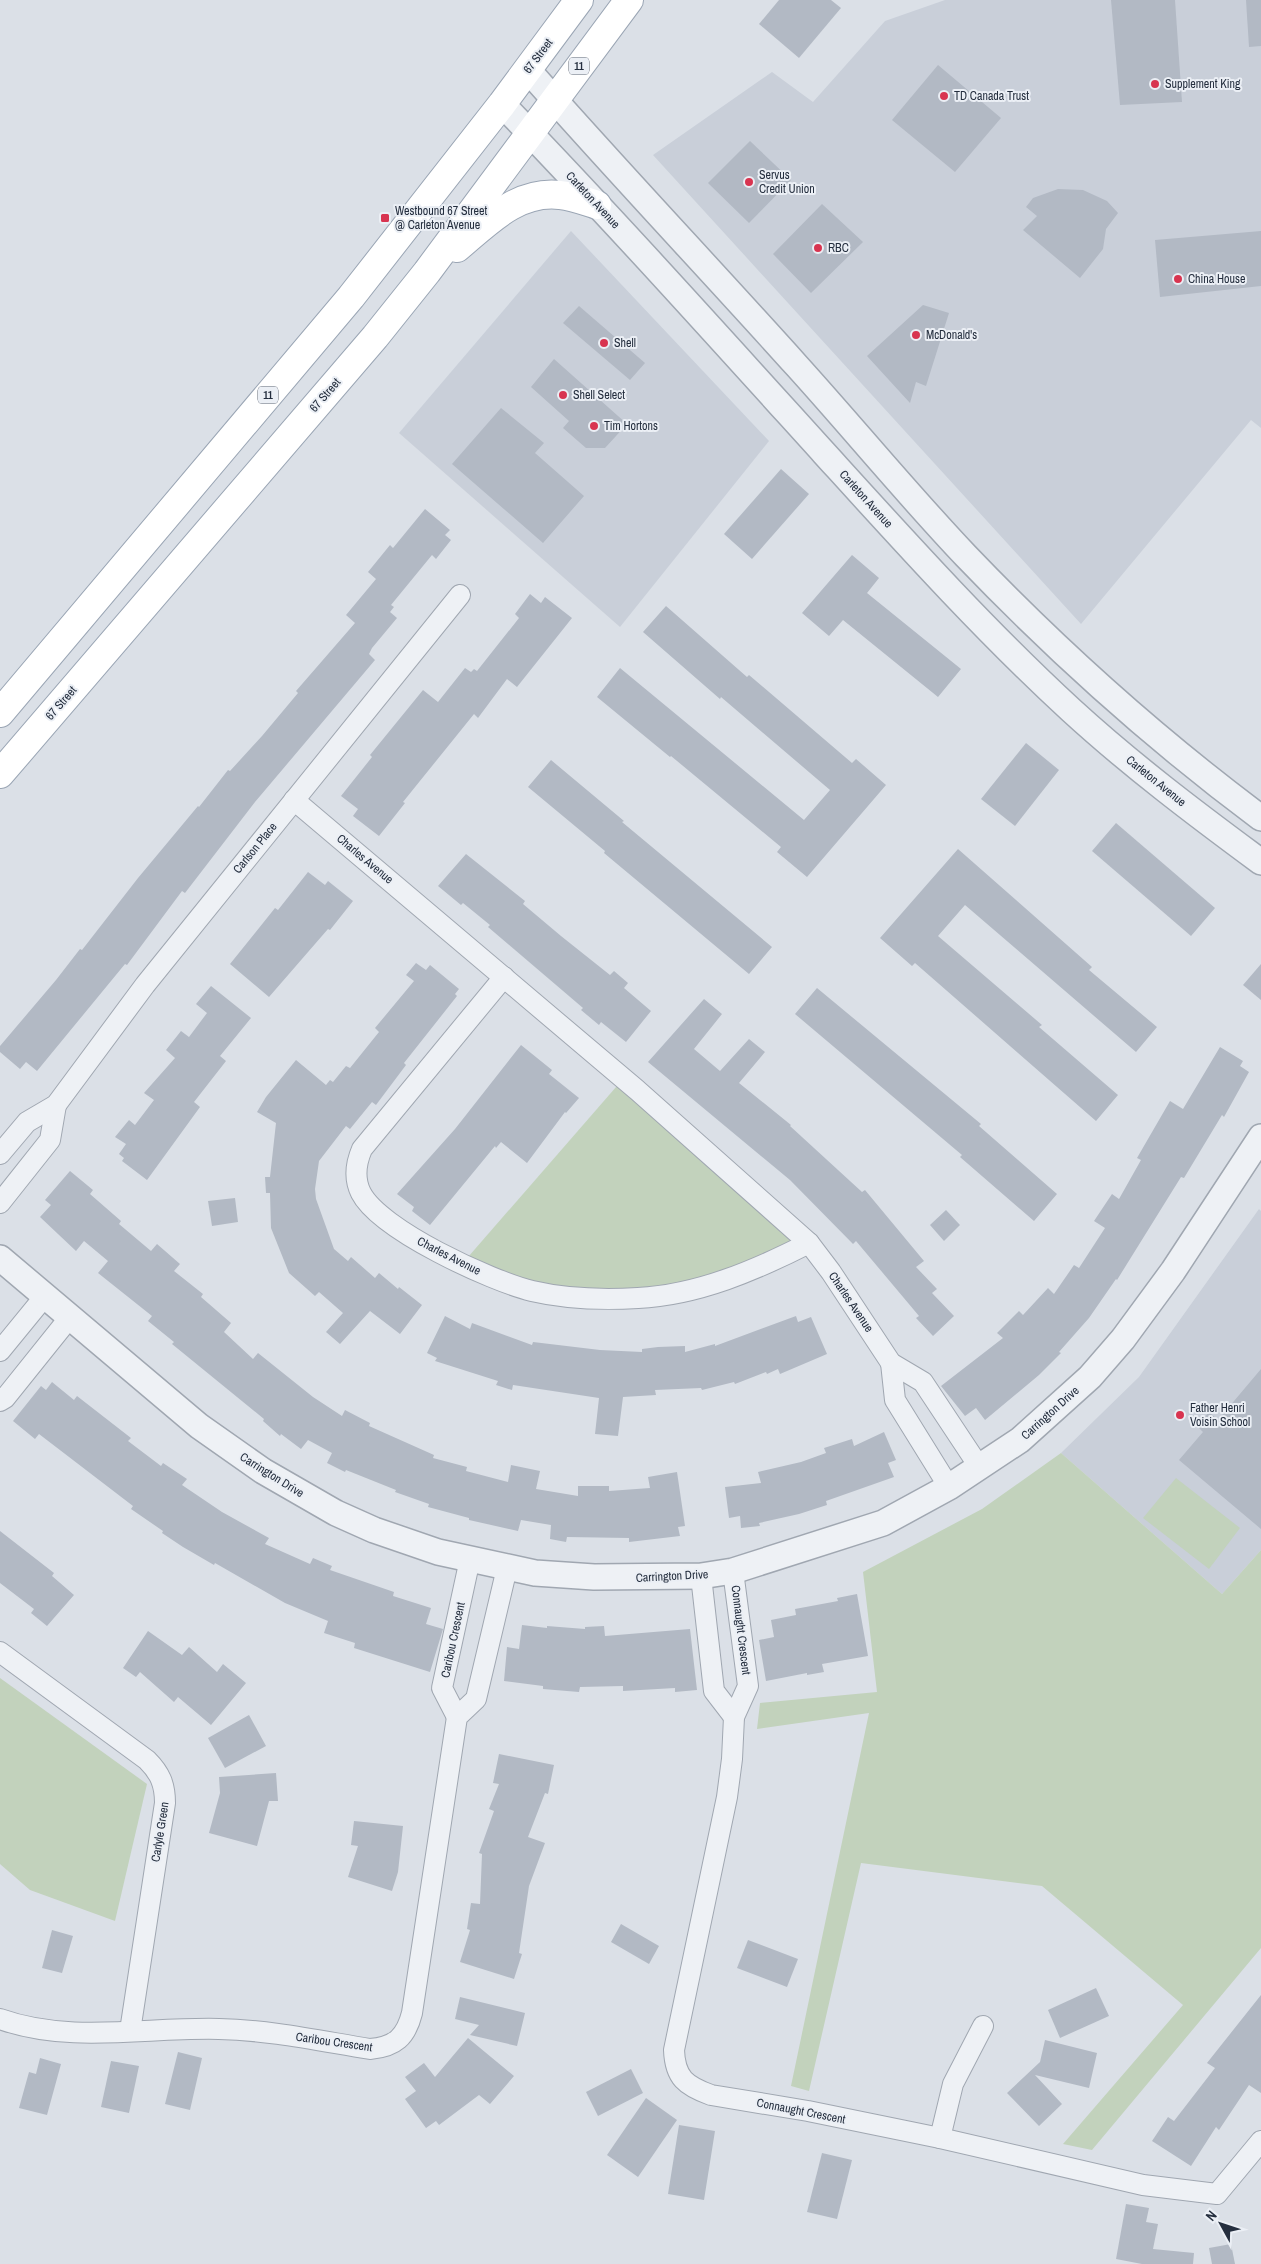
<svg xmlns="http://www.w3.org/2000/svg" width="1261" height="2264" font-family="'Archivo Narrow',sans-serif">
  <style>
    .built { fill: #c9cfd9 }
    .green { fill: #c2d2bc }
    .building { fill: #b2b9c4 }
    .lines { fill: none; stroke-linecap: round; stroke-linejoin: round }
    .minor-casing { stroke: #a0a7b1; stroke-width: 22 }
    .tertiary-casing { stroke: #a0a7b1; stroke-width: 28 }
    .primary-casing { stroke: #9aa5b4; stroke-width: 30 }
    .minor { stroke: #eef1f5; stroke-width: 20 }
    .tertiary { stroke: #eef1f5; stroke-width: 25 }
    .primary { stroke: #fff; stroke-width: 28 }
    .poi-dot { fill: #d83450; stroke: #ebeff5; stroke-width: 2 }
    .labels { text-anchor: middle; stroke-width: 4; stroke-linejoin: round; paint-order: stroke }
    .shield { fill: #ebeff5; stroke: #606875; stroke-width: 1 }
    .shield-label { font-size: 11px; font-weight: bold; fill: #242e3e }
    .street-label { font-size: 12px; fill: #242e3e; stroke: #ebeff5 }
    .poi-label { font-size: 12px; fill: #242e3e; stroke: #ebeff5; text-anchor: start }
  </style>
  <rect width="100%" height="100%" fill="#dbe0e7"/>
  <g class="built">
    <path d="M945 0H1261V428L1251 420 1081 624 653 155 772 72 813 102 885 21Z"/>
    <path d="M571 231 769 441 620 627 399 433Z"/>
    <path d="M1259 1209 1261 1211V1550L1222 1594 1061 1453 1139 1377Z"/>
  </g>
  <g class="green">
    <path d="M623 1079 809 1243 688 1291 575 1298 462 1264Z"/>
    <path d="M1061 1453 1222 1594 1261 1550V1948L1092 2150 1063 2144 1183 2005 1042 1886 861 1863 809 2091 791 2086 869 1713 757 1729 760 1703 877 1692 863 1572 982 1509Z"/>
    <path d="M1176 1478 1240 1528 1209 1569 1143 1518Z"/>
    <path d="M0 1678 147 1784 115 1921 30 1890 0 1864Z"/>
  </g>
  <g class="building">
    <path d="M779 0H831L841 8 799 58 759 24Z"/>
    <path d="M1111 0H1175L1182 102 1120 105Z"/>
    <path d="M1246 0H1261V46L1249 47Z"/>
    <path d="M938 65 1001 118 955 172 892 120Z"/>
    <path d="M750 141 791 180 749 223 708 183Z"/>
    <path d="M1058 189 1083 190 1107 201 1118 213 1106 229 1103 249 1080 278 1023 230 1037 216 1026 207 1033 198Z"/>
    <path d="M822 204 863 242 811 293 773 254Z"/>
    <path d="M1261 231V286L1160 297 1155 240Z"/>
    <path d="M923 305 949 313 926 386 916 382 910 403 867 356Z"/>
    <path d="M579 306 645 363 630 380 563 323Z"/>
    <path d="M554 359 627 424 605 448H586L563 428 569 421 531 387Z"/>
    <path d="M501 408 544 443 535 453 584 496 543 543 452 464Z"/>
    <path d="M781 469 809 494 752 559 724 534Z"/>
    <path d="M425 509 450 530 445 535 451 540 436 559 432 555 391 605 394 607 390 612 397 618 372 648 369 654 375 660 255 802 185 893 182 891 127 965 125 964 37 1071 26 1062 20 1069 0 1052V1046L56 980 80 949 82 950 138 878 198 806 199 807 228 770 230 771 262 736 298 693 296 691 355 623 346 615 376 579 368 572 390 545 393 548Z"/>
    <path d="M852 555 879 578 867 593 961 669 938 697 843 620 829 636 802 613Z"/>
    <path d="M530 594 541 603 545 597 572 618 517 687 507 679 478 718 474 714 403 802 405 803 379 836 353 816 358 809 341 796 372 757 370 755 423 690 438 702 465 668 471 672 474 669 477 671 519 618 515 614Z"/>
    <path d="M666 606 747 677 749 675 852 763 856 759 886 785 807 877 777 852 781 847 671 756 670 757 597 697 620 668 804 820 830 790 721 697 720 699 643 632Z"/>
    <path d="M1026 743 1059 770 1015 826 981 799Z"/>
    <path d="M551 760 624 821 622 822 772 947 749 974 604 853 605 851 528 787Z"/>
    <path d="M1116 823 1215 908 1191 936 1092 851Z"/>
    <path d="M958 849 1092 967 1089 970 1157 1027 1136 1052 965 905 938 936 1042 1025 1039 1027 1118 1095 1096 1121 915 963 912 966 880 938Z"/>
    <path d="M466 854 525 901 523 904 561 936 610 975 614 971 628 983 624 988 651 1011 626 1042 601 1022 599 1025 581 1010 583 1008 488 927 490 925 463 903 461 905 438 886Z"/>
    <path d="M308 872 325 885 328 881 353 901 330 930 328 929 269 997 230 964 275 908 278 910Z"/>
    <path d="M416 963 426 970 430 965 459 989 455 994 457 996 404 1063 406 1065 376 1105 372 1102 350 1129 346 1126 319 1161 315 1189 316 1199 334 1249 348 1261 351 1257 375 1278 379 1273 398 1289 399 1287 422 1305 400 1334 370 1311 340 1344 326 1332 343 1313 319 1292 315 1296 289 1273 271 1228 270 1193H266L265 1177H270L276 1123 257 1112 266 1097 296 1060 326 1085 330 1080 333 1082 346 1066 350 1068 379 1032 375 1028 414 981 406 975Z"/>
    <path d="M1261 964V1000L1243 985Z"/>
    <path d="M211 986 251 1018 220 1056 226 1061 194 1102 200 1107 147 1180 122 1161 124 1158 119 1154 126 1144 115 1137 129 1120 135 1125 154 1100 144 1093 175 1058 166 1050 181 1031 189 1037 207 1013 196 1004Z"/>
    <path d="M817 988 981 1124 979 1126 1057 1194 1034 1221 960 1157 962 1155 795 1014Z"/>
    <path d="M704 999 722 1014 694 1049 720 1071 749 1039 765 1052 739 1083 791 1125 790 1126 862 1192 865 1190 924 1261 916 1267 937 1289 932 1293 954 1316 933 1336 916 1318 919 1316 856 1241 853 1244 790 1180 648 1062Z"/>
    <path d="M521 1045 552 1070 549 1074 579 1098 566 1113 565 1112 527 1163 501 1142 496 1148 495 1146 430 1225 412 1211 414 1207 397 1194 455 1129Z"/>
    <path d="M1220 1047 1243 1061 1240 1066 1249 1072 1224 1117 1222 1115 1184 1178 1181 1177 1117 1280 1116 1279 1089 1318 1059 1352 1061 1353 1039 1375 985 1420 976 1408 965 1416 941 1386 1003 1338 997 1333 1019 1311 1023 1315 1048 1288 1054 1294 1074 1265 1079 1268 1105 1228 1094 1221 1112 1194 1119 1199 1141 1160 1137 1158 1170 1101 1183 1109Z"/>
    <path d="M70 1171 93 1190 90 1194 121 1221 119 1224 151 1251 157 1244 180 1264 174 1271 203 1294 201 1297 231 1323 224 1332 253 1359 258 1353 313 1397 342 1416 345 1410 370 1423 369 1426 434 1455 433 1458 467 1467 466 1471 508 1482 511 1465 540 1471 536 1489 578 1496V1486H609V1491L650 1488 648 1477 677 1472 685 1526 678 1527 680 1536 629 1542V1538L567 1537 566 1542 550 1539 551 1525 521 1520 518 1531 469 1520V1518L428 1507 429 1504 395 1492 396 1490 346 1470 345 1472 327 1463 332 1453 308 1440 301 1449 281 1434 280 1436 263 1421 264 1419 172 1344 174 1342 148 1321 152 1316 98 1273 108 1261 84 1241 76 1251 40 1217 51 1205 45 1200Z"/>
    <path d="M235 1198 238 1222 212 1226 208 1201Z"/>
    <path d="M946 1210 960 1225 944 1241 930 1225Z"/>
    <path d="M445 1316 470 1329 472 1323 532 1345 533 1342 600 1350 642 1352V1349L658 1347 685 1346V1352L715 1344V1346L796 1316 798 1322 811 1317 827 1354 780 1374 778 1369 767 1374 766 1372 735 1384 734 1382 702 1390 701 1388 655 1390 656 1395 623 1397 618 1436 595 1434 599 1398 513 1385 512 1390 496 1385 498 1381 435 1361 437 1358 427 1353Z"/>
    <path d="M1261 1369V1529L1179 1460 1203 1432 1197 1426 1209 1412 1218 1420Z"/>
    <path d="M52 1382 74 1400 77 1396 131 1438 128 1441 161 1466 163 1463 187 1479 182 1485 222 1512 269 1538 265 1544 310 1564 313 1558 332 1566 330 1570 394 1592 393 1596 431 1608 426 1624 443 1629 430 1672 354 1648 355 1643 324 1633 328 1621 285 1603 215 1563 214 1565 183 1547 162 1533 163 1531 131 1509 133 1506 39 1434 35 1439 13 1421 41 1386 46 1390Z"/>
    <path d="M884 1432 896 1460 888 1463 894 1477 826 1501 827 1505 799 1514 759 1523 760 1526 741 1528 740 1516 729 1518 725 1487 761 1483 758 1472 801 1462 826 1453 824 1448 852 1439 854 1446Z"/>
    <path d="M0 1531 54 1573 52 1576 74 1595 47 1626 31 1613 34 1609 0 1583Z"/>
    <path d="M857 1594 868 1656 822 1664 824 1672 807 1675V1673L766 1681 759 1640 774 1637 771 1620 796 1615 795 1609 838 1601 837 1598Z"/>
    <path d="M522 1625 547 1628V1626L585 1629V1627L604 1626 605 1636 690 1629 697 1690 675 1692V1688L623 1691V1686L580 1687 579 1692 543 1689V1686L504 1681 507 1647 519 1649Z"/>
    <path d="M148 1631 182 1655 189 1647 217 1672 223 1664 246 1683 211 1725 178 1697 174 1702 140 1672 136 1677 123 1668Z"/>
    <path d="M249 1715 266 1746 225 1768 208 1738Z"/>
    <path d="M499 1754 554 1765 548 1794 545 1793 528 1837 545 1843 529 1886 519 1953 522 1954 514 1979 460 1962 470 1930 467 1929 471 1903 480 1904 482 1854 479 1853 494 1811 489 1809 499 1784 493 1783Z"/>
    <path d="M276 1773 278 1801H269L257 1846 209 1833 220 1793 219 1777Z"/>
    <path d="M354 1821 403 1826 398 1872 392 1891 348 1877 358 1846 351 1845Z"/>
    <path d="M621 1924 659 1946 649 1964 611 1942Z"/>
    <path d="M52 1930 73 1936 62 1973 42 1968Z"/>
    <path d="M748 1940 798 1959 787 1987 737 1968Z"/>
    <path d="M1096 1988 1109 2016 1060 2038 1048 2010Z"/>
    <path d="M1261 1995V2093L1249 2085 1219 2130 1216 2127 1191 2166 1152 2141 1168 2117 1174 2121 1215 2068 1207 2063Z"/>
    <path d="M460 1997 525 2013 517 2046 470 2035 479 2025 455 2019Z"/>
    <path d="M468 2038 514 2076 490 2104 479 2095 439 2125 436 2121 426 2128 405 2099 416 2091 405 2077 424 2063 435 2077Z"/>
    <path d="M1045 2040 1097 2053 1089 2088 1035 2075 1062 2104 1039 2126 1007 2093 1040 2062Z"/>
    <path d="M178 2052 202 2058 190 2110 165 2104Z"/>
    <path d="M40 2058 61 2064 47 2115 19 2108 29 2072 36 2074Z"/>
    <path d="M111 2061 139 2066 129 2113 101 2107Z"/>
    <path d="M631 2069 643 2093 598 2116 586 2092Z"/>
    <path d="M646 2098 677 2120 638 2177 607 2155Z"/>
    <path d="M679 2125 715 2131 704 2200 668 2194Z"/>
    <path d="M822 2153 852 2160 837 2219 807 2212Z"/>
    <path d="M1126 2204 1149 2208 1146 2222 1158 2224 1153 2249 1194 2253 1193 2264H1142L1116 2259Z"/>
    <path d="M1231 2244 1235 2264H1212L1209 2248Z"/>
  </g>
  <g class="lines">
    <g class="minor-casing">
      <g id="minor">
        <path d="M294 800 637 1090 809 1243 831 1272 891 1363 923 1382 980 1468"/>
        <path d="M504 977 362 1149C356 1163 354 1179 361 1193 380 1230 491 1281 532 1291 566 1299 603 1300 638 1298 698 1295 756 1270 809 1243"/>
        <path d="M0 1154 27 1122 56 1105 145 985 460 595"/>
        <path d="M0 1203 50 1140 56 1105"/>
        <path d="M0 1351 45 1296"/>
        <path d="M891 1363 895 1400 949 1487"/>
        <path d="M0 1401 5 1398 70 1317"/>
        <path d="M733 1571 748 1686 734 1717 732 1759 727 1797 674 2050C675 2078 686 2086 711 2095L808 2111 940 2138 1143 2185 1217 2194 1261 2141"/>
        <path d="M701 1576 714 1691 734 1717"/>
        <path d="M0 1652 147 1760C160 1773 165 1784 165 1803L130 2031"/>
        <path d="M457 1717 442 1688 470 1559"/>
        <path d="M0 2019C70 2044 146 2027 219 2029 270 2030 320 2041 370 2049 395 2047 406 2037 412 2013L457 1717 476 1699 507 1568"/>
        <path d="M940 2138 953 2084 983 2026"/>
      </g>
    </g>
    <g class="tertiary-casing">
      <g id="tertiary">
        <path d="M528 70C616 170 708 267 797 366 854 429 908 495 966 556 1057 651 1155 739 1261 818"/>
        <path d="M502 104C612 218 718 336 824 453 904 541 984 630 1071 710 1131 765 1196 814 1261 862"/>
        <path d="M0 1258 199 1426 263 1471 336 1513 374 1530 438 1552 535 1573 594 1577 701 1576 733 1571 883 1523 949 1487 1020 1440 1090 1377 1123 1339 1173 1271 1261 1137"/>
      </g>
    </g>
    <g class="primary-casing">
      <g id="primary">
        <path d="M457 248C487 223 517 190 560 195 572 196 585 201 597 205"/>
        <path d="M0 713 351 297 502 104 579 0"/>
        <path d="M0 774 375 337 427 272 629 0"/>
      </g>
    </g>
    <use href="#minor" class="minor"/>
    <use href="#tertiary" class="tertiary"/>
    <use href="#primary" class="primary"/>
  </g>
  <g class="poi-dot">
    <circle cx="1155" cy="84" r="5"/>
    <circle cx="944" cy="96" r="5"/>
    <circle cx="749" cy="182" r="5"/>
    <rect x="380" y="213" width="10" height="10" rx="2.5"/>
    <circle cx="818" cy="248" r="5"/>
    <circle cx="1178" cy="279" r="5"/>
    <circle cx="916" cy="335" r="5"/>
    <circle cx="604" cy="343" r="5"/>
    <circle cx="563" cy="395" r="5"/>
    <circle cx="594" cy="426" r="5"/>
    <circle cx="1180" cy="1415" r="5"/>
  </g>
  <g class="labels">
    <g class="shield">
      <rect x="569" y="57.5" width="20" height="17" rx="4"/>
      <rect x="258" y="386.5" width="20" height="17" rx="4"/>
    </g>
    <g class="shield-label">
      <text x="579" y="70">11</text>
      <text x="268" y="399">11</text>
    </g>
    <g class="street-label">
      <text transform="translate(538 56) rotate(-53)" y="4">67 Street</text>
      <text transform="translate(593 200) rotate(47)" y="4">Carleton Avenue</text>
      <text transform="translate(325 395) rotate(-49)" y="4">67 Street</text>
      <text transform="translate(866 499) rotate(48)" y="4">Carleton Avenue</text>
      <text transform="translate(61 703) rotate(-49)" y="4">67 Street</text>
      <text transform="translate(1156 781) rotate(39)" y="4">Carleton Avenue</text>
      <text transform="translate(255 848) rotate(-51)" y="4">Carlson Place</text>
      <text transform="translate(365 859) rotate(40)" y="4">Charles Avenue</text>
      <text transform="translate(449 1256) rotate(27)" y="4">Charles Avenue</text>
      <text transform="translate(851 1302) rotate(56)" y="4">Charles Avenue</text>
      <text transform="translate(1050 1413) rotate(-42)" y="4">Carrington Drive</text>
      <text transform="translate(272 1475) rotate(32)" y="4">Carrington Drive</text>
      <text transform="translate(672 1576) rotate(-3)" y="4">Carrington Drive</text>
      <text transform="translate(741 1630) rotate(83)" y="4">Connaught Crescent</text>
      <text transform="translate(453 1640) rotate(-78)" y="4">Caribou Crescent</text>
      <text transform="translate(160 1832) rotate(-81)" y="4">Carlyle Green</text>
      <text transform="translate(334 2042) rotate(8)" y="4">Caribou Crescent</text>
      <text transform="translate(801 2111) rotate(11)" y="4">Connaught Crescent</text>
    </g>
    <g class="poi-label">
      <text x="1165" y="88">Supplement King</text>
      <text x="954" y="100">TD Canada Trust</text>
      <text x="759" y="179">Servus<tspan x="759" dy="14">Credit Union</tspan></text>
      <text x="395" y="215">Westbound 67 Street<tspan x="395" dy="14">@ Carleton Avenue</tspan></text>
      <text x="828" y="252">RBC</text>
      <text x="1188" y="283">China House</text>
      <text x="926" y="339">McDonald's</text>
      <text x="614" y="347">Shell</text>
      <text x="573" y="399">Shell Select</text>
      <text x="604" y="430">Tim Hortons</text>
      <text x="1190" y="1412">Father Henri<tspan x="1190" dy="14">Voisin School</tspan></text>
    </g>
  </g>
  <g transform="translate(1221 2224) rotate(310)" stroke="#ebeff5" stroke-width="4" paint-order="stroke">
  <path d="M0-4L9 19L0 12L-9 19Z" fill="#242e3e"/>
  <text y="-8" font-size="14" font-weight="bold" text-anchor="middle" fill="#242e3e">N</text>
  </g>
</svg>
